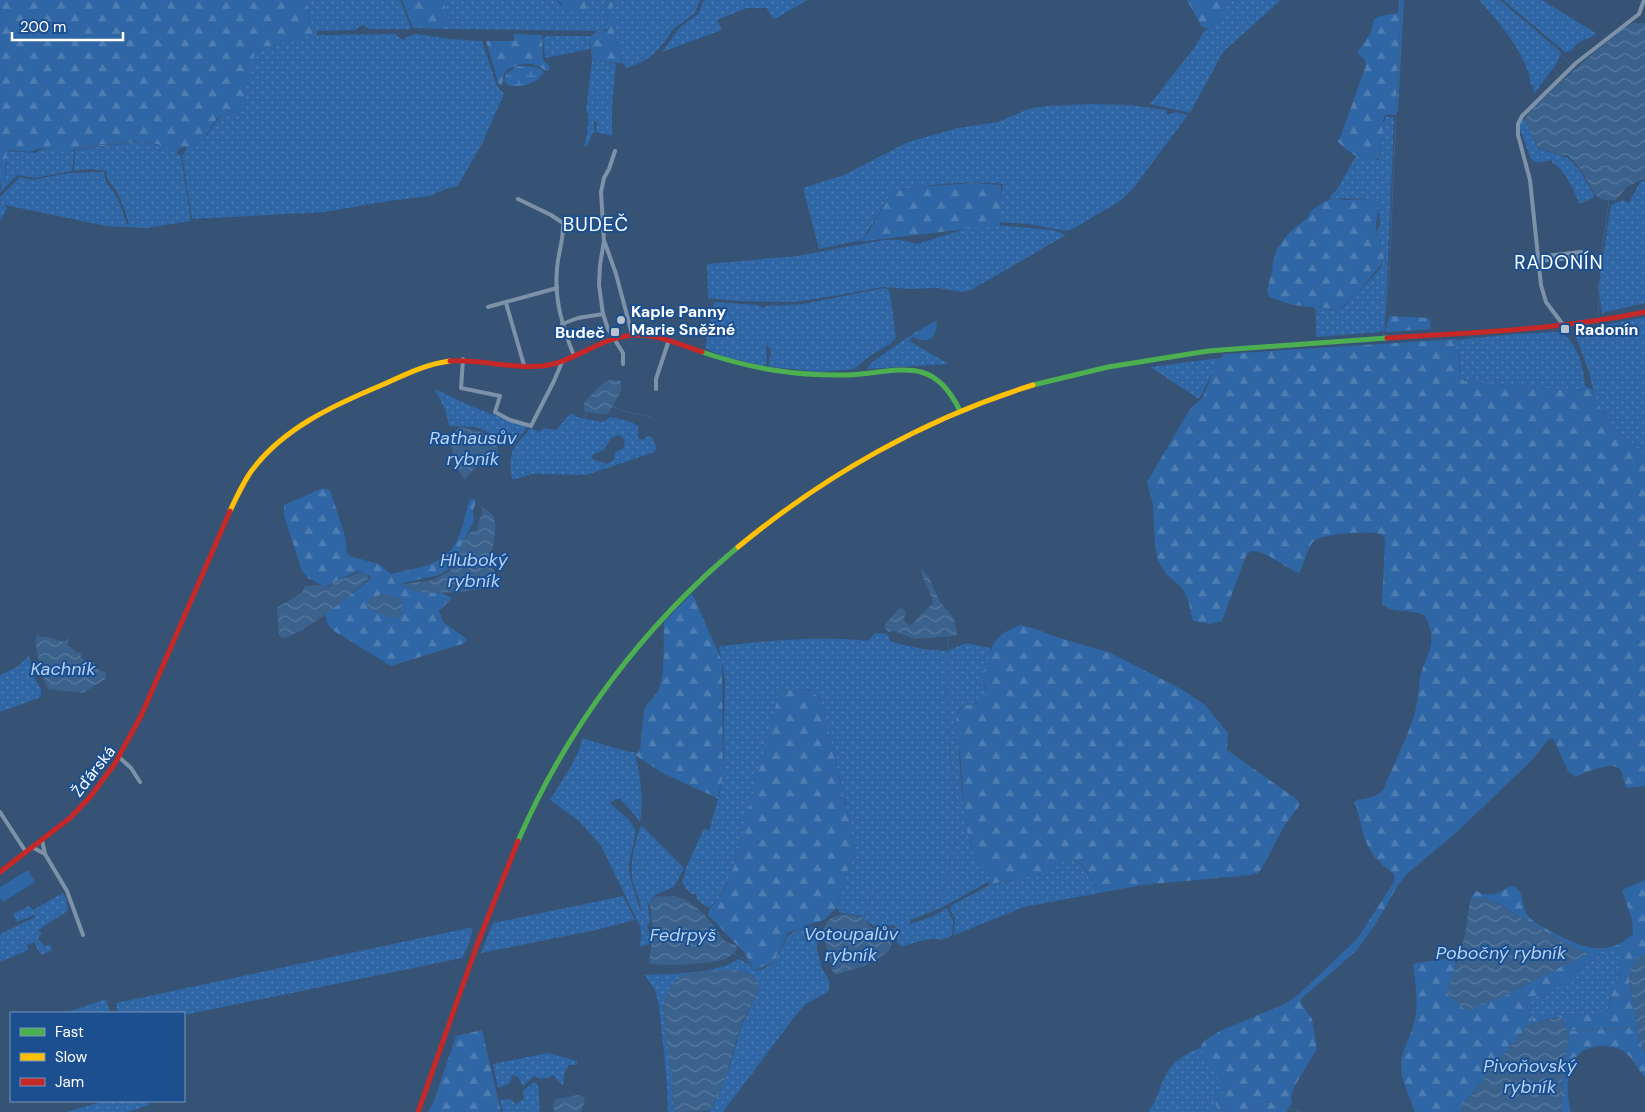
<svg xmlns="http://www.w3.org/2000/svg" width="1645" height="1112" font-family="'DM Sans',sans-serif">
  <style>
    .grass { fill: url(#grass-dots); fill-rule: evenodd }
    .forest { fill: url(#forest-firs); fill-rule: evenodd }
    .wetland { fill: url(#wetland-marsh) }
    .park { fill: #2f66a5 }
    .water { fill: url(#water-waves) }
    .lines { fill: none; stroke-linecap: round; stroke-linejoin: round }
    .stream { stroke: #3b618d; stroke-width: 1 }
    .street { stroke: #7d92a8; stroke-width: 4 }
    .fast { stroke: #4caf50; stroke-width: 5 }
    .slow { stroke: #ffc107; stroke-width: 5 }
    .jam { stroke: #c62828; stroke-width: 5 }
    .poi-dot { fill: #b9c2ce; stroke: #1b4f8f; stroke-width: 2 }
    .labels { text-anchor: middle; stroke-width: 4; stroke-linejoin: round; paint-order: stroke }
    .poi-label { font-size: 16px; font-weight: bold; fill: #fff; stroke: #1b4f8f; text-anchor: start }
    .street-label { font-size: 16px; fill: #fff; stroke: #1b4f8f }
    .water-label { font-size: 18px; font-style: italic; fill: #b5d3f5; stroke: #1b4f8f }
    .quarter-label { font-size: 19px; letter-spacing: 1px; fill: #fff; stroke: #1b4f8f }
  </style>
  <defs>
    <pattern id="grass-dots" width="8" height="8" patternUnits="userSpaceOnUse" patternTransform="scale(1.25)"><rect width="8" height="8" fill="#2f66a5"/><path d="M2 2h.1M6 6h.1" fill="none" stroke="#4e7db2" stroke-width="1.8" stroke-linecap="round"/></pattern>
    <pattern id="forest-firs" width="22" height="20" patternUnits="userSpaceOnUse" patternTransform="scale(1.25)"><rect width="22" height="20" fill="#2f66a5"/><path d="M5 1l3.5 6h-7zM16 11l3.5 6h-7z" fill="#4e7db2"/></pattern>
    <pattern id="wetland-marsh" width="20" height="14" patternUnits="userSpaceOnUse" patternTransform="scale(1.25)"><rect width="20" height="14" fill="#2f66a5"/><path d="M1 5h8M5 5V1M11 12h8M15 12V8" fill="none" stroke="#4e7db2"/></pattern>
    <pattern id="water-waves" width="16" height="10" patternUnits="userSpaceOnUse" patternTransform="scale(1.25)"><rect width="16" height="10" fill="#3b618d"/><path d="M0 5q4-4 8 0t8 0" fill="none" stroke="#58799e"/></pattern>
  </defs>
  <rect width="100%" height="100%" fill="#365274"/>
  <g class="grass">
    <path d="M307 0H400L411 28 408 29H371L362 25 355 30 317 31 312 29 310 25Z"/>
    <path d="M443 0H557L561 6H587L586 0H606L608 28 603 31 451 29Z"/>
    <path d="M615 0H700L695 13 671 31V33C656 53 651 60 626 68 619 58 610 19 612 7 612 4 614 2 615 0Z"/>
    <path d="M704 0H807L777 18 773 19 767 8H747L717 20 722 30 662 52 680 27 698 14Z"/>
    <path d="M1233 0H1281L1223 52 1190 113 1150 104 1194 48 1204 31 1209 29Z"/>
    <path d="M1479 0H1500L1561 52 1557 63 1534 94 1533 85 1531 86C1528 55 1499 22 1479 0Z"/>
    <path d="M1503 0H1542L1597 34C1586 41 1579 38 1572 51L1565 52Z"/>
    <path d="M395 34 403 40 411 35 417 34 450 39 482 41 497 86 504 94 482 144 457 187 448 188 430 196 389 201 325 212 192 219 182 156 187 148 207 135 220 116 240 112 255 52 287 41 312 35Z"/>
    <path d="M547 36H590V49L545 58 543 38Z"/>
    <path d="M592 60 616 64 612 106V136L596 132 597 122 593 121 595 132H593L587 146 584 147C587 135 589 125 588 113L586 112Z"/>
    <path d="M1090 104 1129 105 1166 110 1167 115 1176 112 1188 115 1132 190 1120 201 1073 229 1066 231 1029 224 998 222 1003 184C966 180 930 185 893 191L862 240 819 249 803 188 844 175 908 142 958 128 998 122 1028 109 1048 106Z"/>
    <path d="M1386 117H1393L1394 120 1385 330 1379 332 1316 337V307L1336 310 1344 307 1380 269 1384 259 1377 232 1380 223 1378 207 1374 199 1329 198 1338 188 1356 156 1379 160 1382 126Z"/>
    <path d="M1523 119 1525 120 1537 148 1568 158 1581 172 1595 197 1579 204C1575 192 1570 181 1562 171 1559 166 1553 165 1551 160L1537 163 1531 159 1519 126Z"/>
    <path d="M139 142C154 144 169 145 181 156L191 221 146 228 106 226 5 205 7 209 0 221V204H2L0 203V197L20 177 32 180 68 173 104 172 106 182 118 199 127 224H129C126 213 122 202 117 192 112 184 107 181 106 171L90 169 74 171 75 150Z"/>
    <path d="M40 150H71L74 152 72 171 34 178 17 175 0 193C0 186 3 183 5 177 8 169 6 160 6 151L35 153Z"/>
    <path d="M1645 180V303L1602 313 1598 289 1611 205 1622 200 1629 203 1639 184Z"/>
    <path d="M996 225 1053 230 1066 235 971 290 962 292 937 288 910 289 882 287 840 295 795 302 737 301 708 298 707 264 797 256 884 240H901L917 244 968 228Z"/>
    <path d="M884 288 889 290 890 293 896 338 891 343 870 356 854 369 821 372 772 367H769C768 358 772 355 771 349L766 345 767 364 763 366 722 356 705 348 714 302 757 305 764 308 765 306 803 304Z"/>
    <path d="M1645 317V455L1615 427 1596 402 1588 369 1576 337C1580 328 1590 327 1600 326L1601 328 1609 324Z"/>
    <path d="M1561 332C1577 343 1584 367 1585 386L1582 390 1574 391 1464 381 1461 377 1459 353 1454 344 1455 340 1515 334Z"/>
    <path d="M905 339 949 364 867 369 871 363Z"/>
    <path d="M1220 358 1199 399 1150 367Z"/>
    <path d="M437 390 473 407 527 427 513 445 507 437 496 436 476 427 449 426C447 413 443 402 435 391Z"/>
    <path d="M571 413 577 417 602 422 611 417 628 421 638 426V438L642 440 649 436 652 437 657 449 652 453 586 475 532 474 512 480C509 452 510 450 531 428L539 432 543 428 556 430ZM619 435 625 440 624 448 615 452 614 460 607 464 592 459V455L604 450 611 438Z"/>
    <path d="M875 633 887 634 891 642 923 649 947 651 966 643 990 648C992 661 987 670 982 681 997 707 972 700 960 708L957 716V726L962 792 970 844 973 852 989 872 990 881 941 908 910 920V924L931 917 947 908 953 921 952 936 941 940C932 937 917 942 908 945L907 944 902 947 897 943 898 929 893 925 877 927 869 923 861 916 839 912 837 907 848 870 855 855 848 814 823 707 819 697 808 689 782 691 778 696 755 788 731 876 718 900 709 907 705 906 697 899 696 894H692L686 889 682 881 685 874 686 868 704 828 709 831 718 799 715 797H719L723 775 725 680 722 661 719 649 720 646C769 641 819 635 868 641Z"/>
    <path d="M29 656 35 679 41 689V697L0 712V675L17 667Z"/>
    <path d="M582 738 625 751 637 753 635 755C641 778 644 799 640 822L634 814 619 798 610 803 629 820 636 831 629 864 630 878 641 912C641 902 636 892 633 882 629 864 635 842 641 825L684 868 674 887 655 895 648 906 650 922 647 927 650 935 649 944 640 947 641 933 640 926 601 846 580 822 550 800C558 787 582 752 582 738Z"/>
    <path d="M1071 859C1084 863 1090 878 1096 889L1094 894 1024 907 954 935 955 919 950 908 952 905 990 885 1050 871 1061 862Z"/>
    <path d="M63 893 67 901 66 902 68 911 38 930 42 933 38 938 44 946 50 945 52 950 41 955 34 942 27 945 28 950 0 962V934L35 917 34 915 17 922 13 914 29 906 33 910Z"/>
    <path d="M623 896 635 920 596 930 481 953 493 923Z"/>
    <path d="M804 926 814 927 818 932 817 949 822 968 830 983 828 992 806 1004 796 1015 723 1112H709L715 1102 730 1066 741 1027 759 990 758 983 754 976C730 972 691 965 672 985 670 987 669 992 667 995 663 1005 662 1015 667 1025L665 1026 672 1074 673 1106 676 1112H668L667 1083 659 1005 655 990 645 975C675 973 713 975 739 959L749 964 754 970H760L777 962C784 944 785 933 804 926Z"/>
    <path d="M473 927 469 944 462 958 184 1015V1013H118L116 1003Z"/>
    <path d="M1605 950H1623L1621 971 1611 993 1608 1010 1598 1014 1548 1015 1534 1018C1529 1013 1526 1006 1529 998L1532 996 1550 993 1586 964 1596 959 1601 951Z"/>
    <path d="M106 999 110 1013H65Z"/>
    <path d="M1200 1048 1202 1050 1223 1088V1093L1216 1098 1214 1101 1220 1112H1148C1159 1099 1160 1081 1170 1068 1176 1060 1190 1051 1200 1048Z"/>
    <path d="M548 1053 577 1061V1065H569L565 1071 563 1086 553 1075C546 1079 542 1080 534 1076L523 1086 518 1077 512 1075 510 1083 498 1088 493 1064Z"/>
    <path d="M534 1082 538 1084 540 1112H503L500 1100 510 1099 516 1104 524 1099 523 1091Z"/>
    <path d="M105 1101H145L150 1105 127 1112H66Z"/>
  </g>
  <g class="forest">
    <path d="M0 0H307L310 25 312 29 317 31V35L287 41 255 52 241 111 240 112 219 116C207 131 205 146 180 148L177 152 157 144 139 142 60 151H50L40 148 29 152 7 150 5 177 0 186Z"/>
    <path d="M402 0H443L451 29 413 28Z"/>
    <path d="M558 0H586L587 6 583 12C570 15 565 10 558 0Z"/>
    <path d="M606 0H615C607 12 618 50 623 64L592 60 590 37 597 31H606L608 28Z"/>
    <path d="M1187 0H1233L1209 29 1202 27Z"/>
    <path d="M1399 0H1404L1398 111 1395 115H1385L1383 121 1379 157C1365 166 1346 150 1337 141L1340 138 1366 65 1365 60 1357 53 1371 32 1374 19 1380 16 1398 13Z"/>
    <path d="M515 34 542 35 543 60 549 66V71C543 71 542 67 538 66 526 61 514 65 505 72L502 85H499L486 41H515L513 35Z"/>
    <path d="M977 183 1001 185V205L998 222 1000 223V225L857 242 862 240 868 233 893 191 928 186Z"/>
    <path d="M1333 198 1345 200 1374 199C1381 208 1377 214 1376 223 1375 235 1382 247 1384 259L1380 266 1350 301 1338 310 1319 307 1316 310 1312 307 1293 305 1269 297 1267 290 1272 272 1273 261 1278 247 1289 233 1306 219 1311 211 1322 203Z"/>
    <path d="M1389 316 1429 318 1431 329 1385 332Z"/>
    <path d="M935 321 937 323C936 339 929 344 913 337L909 340 913 343 905 339Z"/>
    <path d="M1458 339 1455 340 1454 344C1463 355 1456 370 1464 381L1574 391 1582 390 1585 386 1592 389C1601 418 1624 435 1645 455V786L1627 788C1623 782 1624 775 1620 769 1613 760 1584 773 1575 777L1568 771 1554 740 1551 738 1548 740 1533 759 1457 832 1408 873 1398 885 1375 925 1357 950 1301 999 1302 1005 1312 1019 1317 1049 1294 1087 1291 1097 1292 1104 1286 1112H1220L1214 1101 1216 1098 1223 1093V1088L1200 1048 1204 1041 1222 1030 1285 1004 1298 995 1357 939 1394 882V874C1377 861 1369 853 1363 833 1360 822 1359 812 1354 802L1359 799C1366 800 1378 795 1383 790 1393 766 1406 741 1414 716 1418 703 1418 691 1420 678 1425 653 1440 646 1425 616 1413 608 1393 615 1382 604L1385 539C1383 536 1383 535 1380 534 1370 530 1321 534 1314 541 1306 549 1305 564 1299 573 1283 567 1269 552 1252 551L1247 554 1244 561 1222 621 1211 624 1193 621 1189 603 1183 589 1166 574 1158 561 1155 547 1153 504 1147 482 1190 409 1203 397 1216 364 1224 354Z"/>
    <path d="M323 488 330 490 345 536 347 552 349 556 379 564 391 574C419 567 446 567 459 536 464 525 465 513 469 502L473 498 476 500 473 512 474 521 449 569 439 575 402 583C414 594 426 590 441 593 445 594 449 596 452 598L439 611 443 622 467 639 465 643 391 666 334 631 328 625 325 614 369 581 371 576 357 571 325 587 308 578 302 571 284 516V505ZM382 594 400 598 402 605 393 618 368 608 367 604 372 597Z"/>
    <path d="M692 593 722 661 723 775 718 797H715L664 774 635 755 640 750 644 710C647 702 655 698 658 691 666 674 663 640 664 622Z"/>
    <path d="M1020 625 1039 630 1053 636 1111 653 1181 689 1204 704 1228 733 1227 750 1298 800 1299 806 1285 825 1262 868 1258 873 1251 875 1142 885 1094 894 1096 889C1091 880 1085 862 1073 860 1063 858 1057 867 1049 871 1033 878 1007 879 989 885 993 864 977 867 972 850 963 821 963 784 960 754 958 741 956 729 957 716L962 706 977 703 985 699 986 688 980 675C994 661 987 661 992 647 996 636 1010 629 1020 625Z"/>
    <path d="M801 689C814 690 818 695 823 707L853 837 855 855 848 870 837 907 824 920 804 926 787 933 777 962 754 970 744 952 708 915C711 903 713 907 719 899 726 889 730 878 734 866L779 693 782 691Z"/>
    <path d="M1645 880V954L1629 980 1639 1038 1645 1054V1077C1637 1069 1633 1057 1623 1051 1617 1047 1608 1046 1601 1046 1566 1047 1564 1086 1571 1112H1561L1564 1063 1569 1036 1562 1018H1553L1528 1025 1504 1054 1490 1066 1485 1077 1460 1108 1462 1112H1415C1411 1100 1401 1080 1401 1068 1400 1053 1409 1040 1413 1027 1419 1007 1416 986 1413 965L1416 963 1452 958 1456 964 1453 976 1457 1002 1466 1010 1502 997 1588 953 1576 949 1495 902 1477 898 1470 900 1476 891C1489 897 1498 895 1509 886 1526 887 1520 906 1528 916 1534 924 1545 928 1554 933 1573 943 1595 954 1617 945 1623 943 1628 937 1633 934L1632 920 1622 890ZM1605 950 1622 951 1621 971 1619 976 1614 982 1608 1010 1598 1014 1548 1015 1534 1018C1529 1013 1526 1006 1529 998L1532 996 1550 993 1586 964 1596 959 1601 951Z"/>
    <path d="M482 1030 501 1112H428L434 1101 456 1036Z"/>
  </g>
  <path class="wetland" d="M517 66C526 66 537 65 544 72 536 84 523 87 509 86L504 81 506 74Z"/>
  <path class="park" d="M28 870 35 882 3 902 0 897V887Z"/>
  <g class="water">
    <path d="M1634 23H1645V178L1627 187 1616 200C1592 204 1592 186 1581 170 1577 165 1572 160 1568 155H1560L1537 147 1525 120 1530 110 1585 60 1628 25Z"/>
    <path d="M610 380 621 381V391L608 414H599L584 411V402L604 382Z"/>
    <path d="M460 427 489 434 498 448 497 455 474 469 465 479C458 474 449 444 451 435 453 431 457 429 460 427Z"/>
    <path d="M481 506C485 509 491 512 493 516 499 528 492 544 491 557 491 566 498 575 495 584 484 592 433 594 420 592 414 591 409 589 404 587L403 584 433 580 450 571 454 566V559L463 541 470 532 477 530 480 518 483 514Z"/>
    <path d="M921 568 928 576 940 602 954 618 957 634 955 636 915 639 894 631 888 632 884 626 900 607 906 611 904 619 907 624 911 625 933 603C932 591 920 578 921 568Z"/>
    <path d="M359 573 367 574 369 578C358 591 298 638 282 638L279 635 277 610 278 607 302 593 305 586 319 585 329 587 336 581Z"/>
    <path d="M382 594 400 598 402 602 401 617 393 618 368 608 367 604 372 597Z"/>
    <path d="M39 634V637H48L65 642 69 637 67 645 78 653 82 652 80 656 90 666 95 661 93 667 106 673 105 679 83 693 48 689C41 673 38 657 35 639Z"/>
    <path d="M658 896C666 897 674 895 681 898 693 902 706 916 714 926 723 936 720 942 736 945L737 949C734 953 730 957 725 959 712 964 662 967 649 963L653 932 650 904 654 898Z"/>
    <path d="M1477 898 1489 899 1576 949 1589 953 1502 997 1466 1011 1446 993 1453 976 1465 934 1470 900Z"/>
    <path d="M846 914 864 918C873 934 881 928 897 928L889 951 867 965 835 975 832 970 823 934C824 920 833 915 846 914Z"/>
    <path d="M1645 954V1054L1639 1038 1629 980 1631 969 1636 959Z"/>
    <path d="M721 970C736 970 759 969 759 989 754 1003 745 1014 740 1028 731 1057 727 1085 709 1111L676 1112 673 1106 672 1074 664 1026 667 1025C659 1007 668 978 690 973 700 971 711 972 721 970Z"/>
    <path d="M1559 1017 1563 1018 1569 1036 1564 1063 1561 1112H1462L1460 1109 1485 1077 1490 1066 1504 1054 1528 1025Z"/>
    <path d="M578 1095 584 1097 585 1101 581 1112H554L553 1105 556 1099Z"/>
  </g>
  <g class="lines">
    <g class="stream">
      <path d="M1498 0 1532 27 1572 66"/>
      <path d="M81 147 136 141"/>
      <path d="M1598 315 1602 250 1609 201"/>
      <path d="M1383 338 1389 277 1401 0"/>
      <path d="M612 406 622 411 651 417"/>
      <path d="M571 438 588 412"/>
      <path d="M928 917 942 896 947 884 949 865 954 847 955 807 947 716 948 637"/>
      <path d="M863 919 874 892 881 888"/>
      <path d="M733 953 750 962 758 969 775 961 783 941 788 935 810 927 823 930"/>
      <path d="M1520 989 1534 1025"/>
      <path d="M1566 1031 1639 1027"/>
      <path d="M1249 1112C1253 1109 1258 1105 1262 1103 1272 1099 1290 1109 1300 1112"/>
    </g>
    <g class="street">
      <path d="M615 151 609 169 604 178 601 192 604 241 600 265 599 285 603 314 608 329 623 353V364"/>
      <path d="M518 199 551 215 563 223C564 239 558 253 557 269 554 300 563 328 574 356"/>
      <path d="M605 243 616 274 632 334"/>
      <path d="M1538 257 1581 252 1584 254 1582 257 1538 261"/>
      <path d="M506 303 524 365"/>
      <path d="M488 307 557 288"/>
      <path d="M562 324 578 318 603 314"/>
      <path d="M1564 326 1546 302 1541 285 1530 180 1518 135V124L1522 116 1576 63 1639 14 1644 0"/>
      <path d="M463 359 461 388 500 396 495 412 510 420 531 426 554 381 562 362"/>
      <path d="M656 389V379L669 340"/>
      <path d="M120 758 131 768 140 782"/>
      <path d="M0 812 26 852"/>
      <path d="M42 840 45 854 67 891 83 935"/>
      <path d="M32 847 45 854"/>
    </g>
    <g class="fast">
      <path d="M702 352C752 369 796 376 848 375 870 375 900 366 921 372 940 377 952 394 960 411"/>
      <path d="M1033 385 1108 367 1208 351 1387 338"/>
      <path d="M518 841C567 728 643 626 738 547"/>
    </g>
    <g class="slow">
      <path d="M230 511C236 498 242 485 250 473 281 429 334 405 382 385 404 375 426 364 450 361"/>
      <path d="M738 547C825 475 926 418 1033 385"/>
    </g>
    <g class="jam">
      <path d="M1387 338C1473 332 1560 330 1645 312"/>
      <path d="M450 361C481 359 511 369 542 366 561 364 578 354 596 346 638 325 661 338 702 352"/>
      <path d="M0 872 70 818 90 797 114 765 141 716 230 511"/>
      <path d="M418 1112 477 945 518 841"/>
    </g>
  </g>
  <g class="poi-dot">
    <circle cx="621" cy="320" r="5"/>
    <rect x="1560" y="324" width="10" height="10" rx="2.5"/>
    <rect x="610" y="327" width="10" height="10" rx="2.5"/>
  </g>
  <g class="labels">
    <g class="poi-label">
      <text x="631" y="317">Kaple Panny<tspan x="631" dy="18">Marie Sněžné</tspan></text>
      <text x="1575" y="335">Radonín</text>
      <text x="605" y="338" text-anchor="end">Budeč</text>
    </g>
    <g class="street-label">
      <text transform="translate(93 771) rotate(-52)" y="6">Žďárská</text>
    </g>
    <g class="water-label">
      <text x="473" y="444">Rathausův<tspan x="473" dy="21">rybník</tspan></text>
      <text x="474" y="566">Hluboký<tspan x="474" dy="21">rybník</tspan></text>
      <text x="63" y="675">Kachník</text>
      <text x="851" y="940">Votoupalův<tspan x="851" dy="21">rybník</tspan></text>
      <text x="683" y="941">Fedrpyš</text>
      <text x="1501" y="959">Pobočný rybník</text>
      <text x="1530" y="1072">Pivoňovský<tspan x="1530" dy="21">rybník</tspan></text>
    </g>
    <g class="quarter-label">
      <text x="596" y="231">BUDEČ</text>
      <text x="1559" y="269">RADONÍN</text>
    </g>
  </g>
  <rect x="10" y="1012" width="175" height="90" fill="#1b4f8f" stroke="#7695bc"/>
  <rect x="20" y="1028" width="25" height="8" fill="#4caf50" stroke="#7695bc"/>
  <text x="55" y="1037" font-size="15" fill="#ffffff">Fast</text>
  <rect x="20" y="1053" width="25" height="8" fill="#ffc107" stroke="#7695bc"/>
  <text x="55" y="1062" font-size="15" fill="#ffffff">Slow</text>
  <rect x="20" y="1078" width="25" height="8" fill="#c62828" stroke="#7695bc"/>
  <text x="55" y="1087" font-size="15" fill="#ffffff">Jam</text>
  <path d="M12 32v8h111v-8" fill="none" stroke="#ffffff" stroke-width="2.5"/>
  <text x="20" y="32" font-size="15" fill="#ffffff" stroke="#1b4f8f" stroke-width="4" paint-order="stroke">200 m</text>
</svg>
